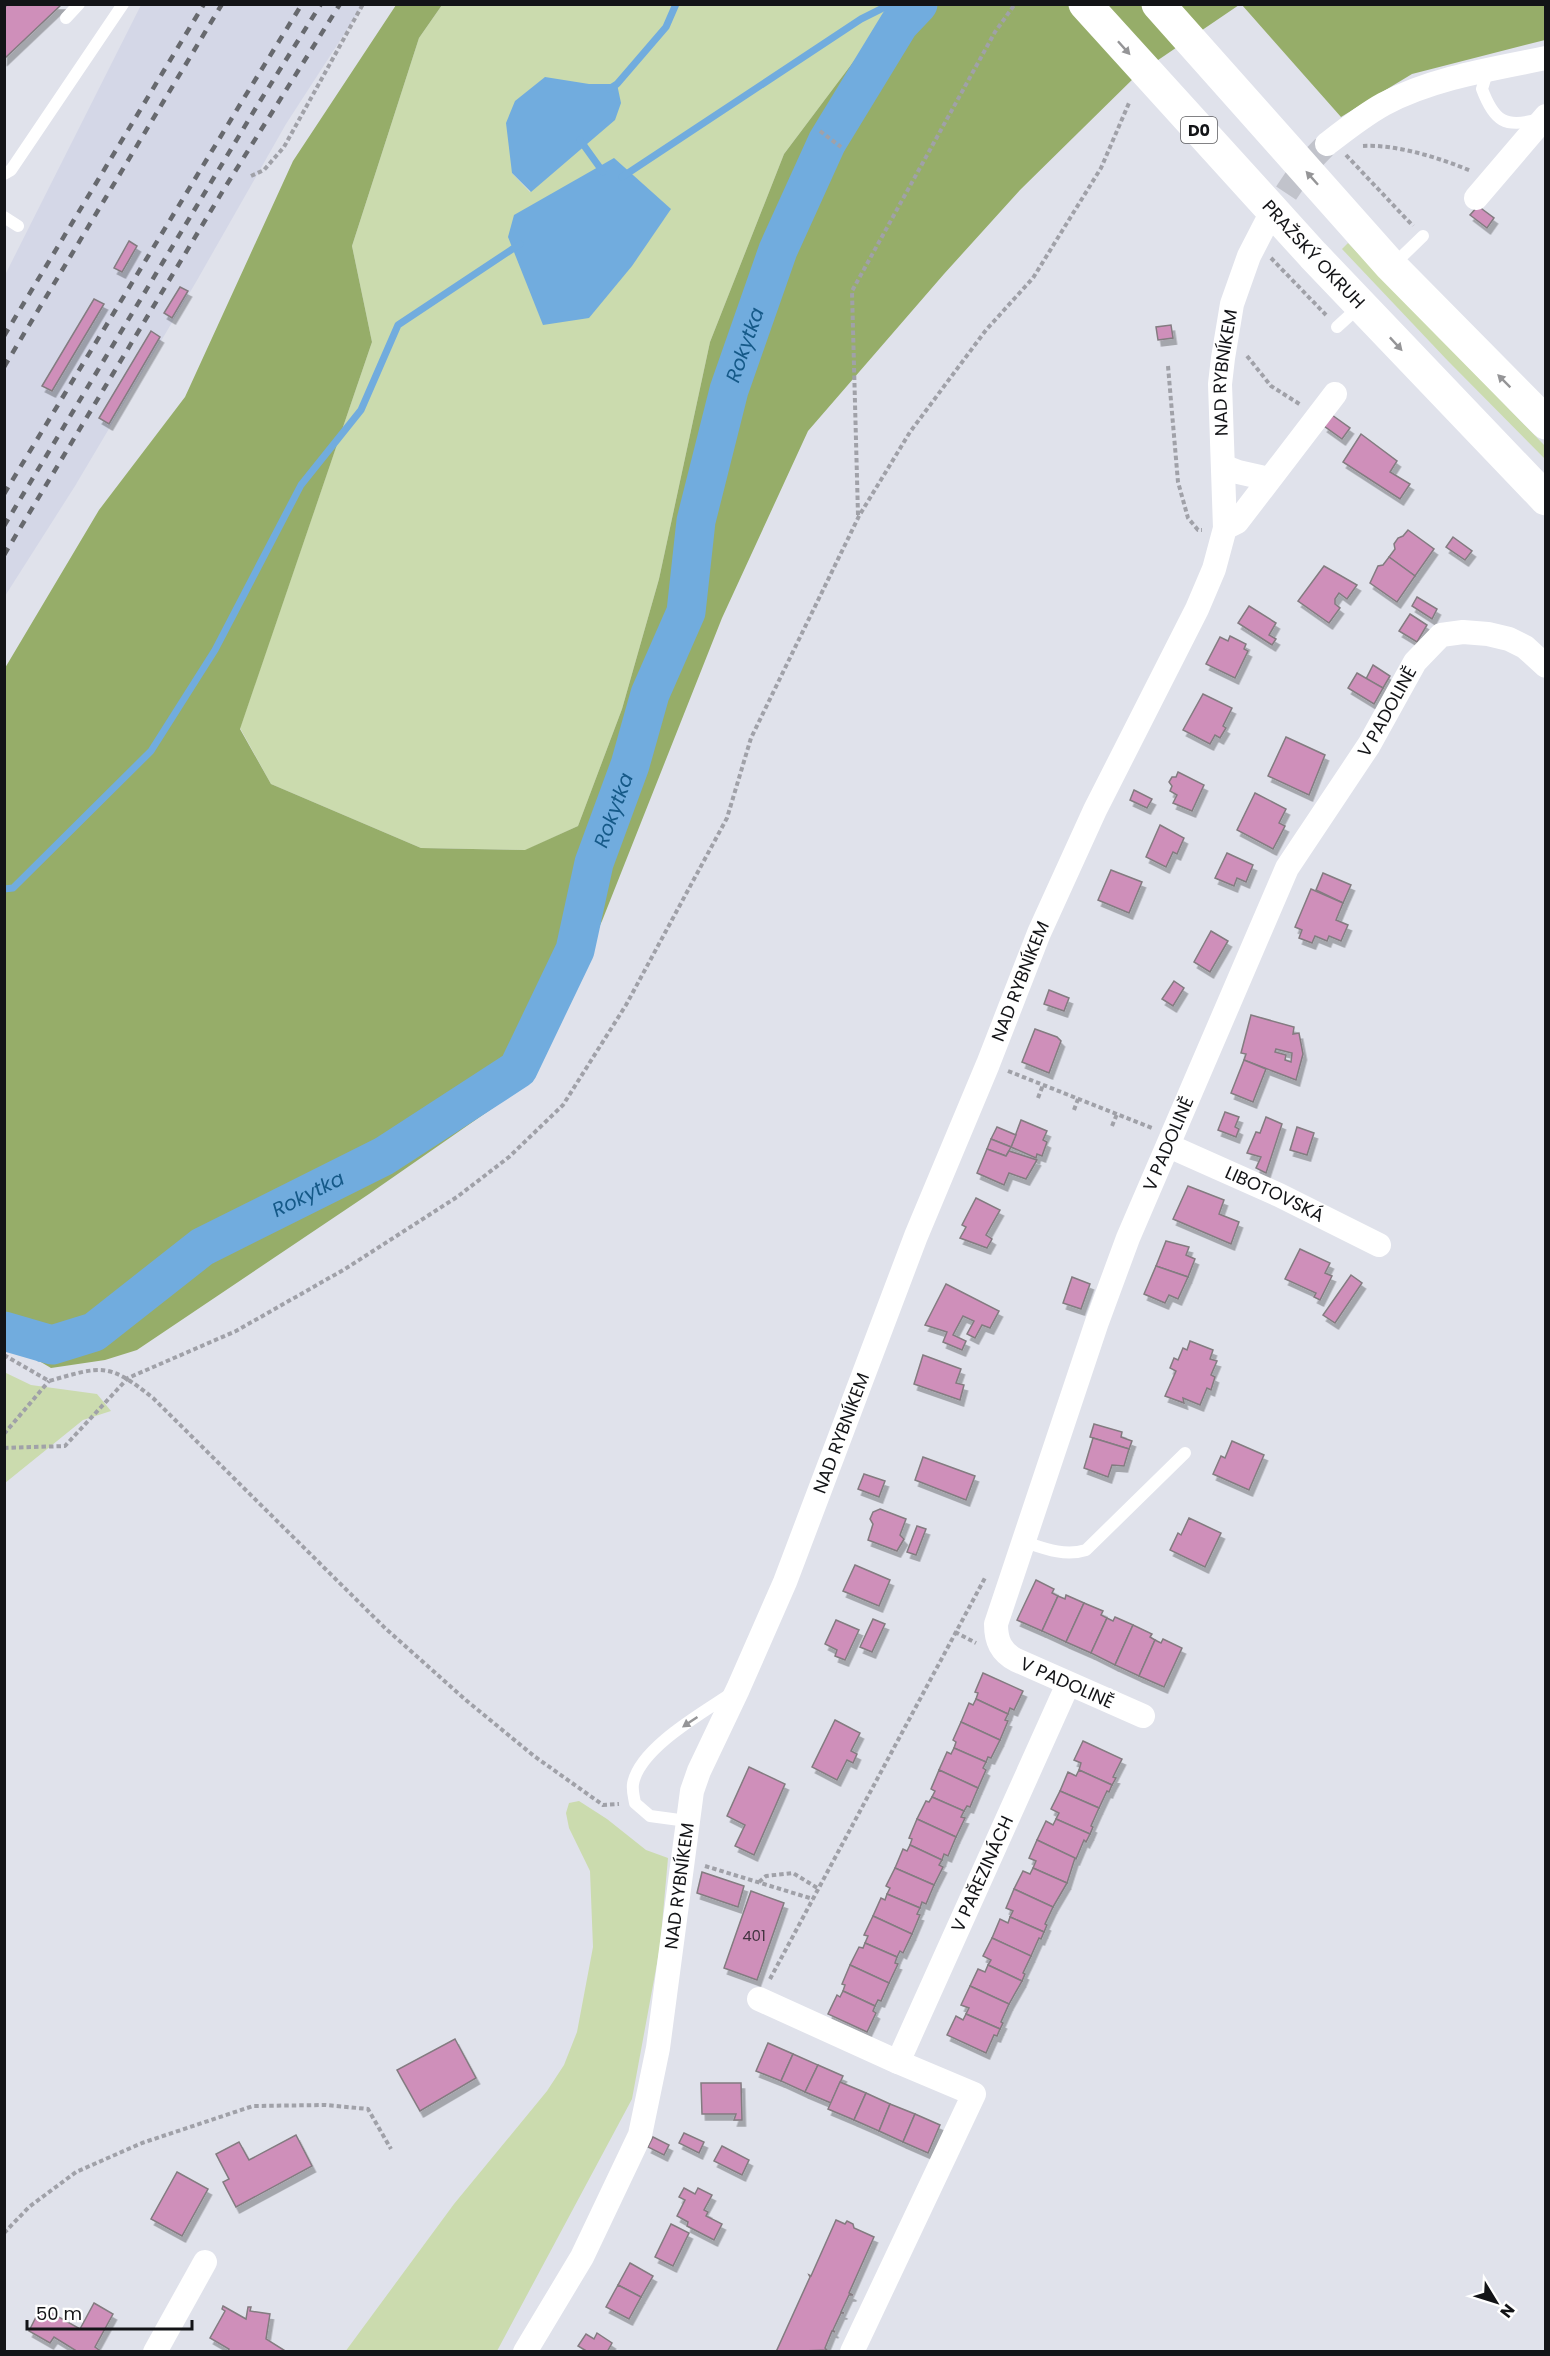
<svg xmlns="http://www.w3.org/2000/svg" width="1550" height="2356" font-family="Poppins,sans-serif">
  <style>
    .built { fill: #d4d7e7 }
    .green { fill: #cbdbae; fill-rule: evenodd }
    .forest { fill: #96ad69 }
    .water { fill: #71acde }
    .lines { fill: none; stroke-linecap: round; stroke-linejoin: round }
    .stream { stroke: #71acde; stroke-width: 7 }
    .river { stroke: #71acde; stroke-width: 39 }
    .building { fill: #cf8fba; stroke: #837b80; stroke-width: 1.5; fill-rule: evenodd; filter: url(#shadow) }
    .minor-tunnel { stroke: #c1c3cb; stroke-width: 24; stroke-dasharray: 24 12; stroke-linecap: butt }
    .path { stroke: #a0a1a8; stroke-width: 4; stroke-dasharray: 4.5 3; stroke-linecap: butt }
    .service { stroke: #fff; stroke-width: 12 }
    .minor { stroke: #fff; stroke-width: 24 }
    .motorway { stroke: #fff; stroke-width: 33 }
    .rail { stroke: #67696e; stroke-width: 4.5; stroke-dasharray: 8 8; stroke-linecap: butt }
    .oneway { fill: #959597 }
    .labels { text-anchor: middle; stroke-width: 6; stroke-linejoin: round; paint-order: stroke }
    .number-label { font-size: 15px; fill: #423340 }
    .shield { fill: #fff; stroke: #5a5a5d; stroke-width: 1.5 }
    .shield-label { font-size: 16px; font-weight: bold; fill: #131417 }
    .street-label { font-size: 18px; fill: #131417; stroke: #fff }
    .water-label { font-size: 20px; font-style: italic; fill: #155988; stroke: #fff }
  </style>
  <defs>
    <filter id="shadow"><feDropShadow dx="3.5" dy="6" stdDeviation="0" flood-color="#0004"/></filter>
  </defs>
  <rect width="100%" height="100%" fill="#e0e2eb"/>
  <path class="built" d="M141 5H363L286 124 196 282 75 486 5 596V275Z"/>
  <g class="green">
    <path d="M442 5H896L784 154 710 342 659 579 622 709 578 826 526 850 421 848 271 784 240 728 372 342 352 246 419 38ZM589 84H617L530 192 512 173Z"/>
    <path d="M1348 243 1545 446V459L1448 361 1342 249Z"/>
    <path d="M4 1372 31 1385 97 1394 111 1411 83 1420 5 1483Z"/>
    <path d="M579 1801 607 1819 646 1850 668 1858 660 1947 632 2099 497 2351 345 2352 454 2204 547 2091 564 2065 577 2032 593 1947 590 1871 569 1828 566 1813 569 1803Z"/>
  </g>
  <g class="forest">
    <path d="M396 5H442L419 38 352 246 372 342 240 729 271 784 421 848 525 850 578 826 622 709 659 579 710 342 784 154 896 5H1239L1139 73 1020 190 944 274 808 431 722 618 602 921 532 1070 510 1096 369 1194 137 1350 105 1360 51 1368 5 1341V668L99 510 185 397 293 161Z"/>
    <path d="M1242 5H1545V40L1412 74 1341 117Z"/>
  </g>
  <g class="water">
    <path d="M545 77 589 84H617L621 103 615 120 531 192 512 173 506 123 515 101Z"/>
    <path d="M614 158 671 209 632 266 589 318 543 325 508 237 514 215Z"/>
  </g>
  <g class="lines">
    <g class="stream">
      <path d="M609 89 617 84 666 27 676 4"/>
      <path d="M580 140 603 172"/>
      <path d="M622 177 861 19 891 4"/>
      <path d="M4 889 13 888 151 751 215 650 301 485 361 410 398 325 520 244"/>
      <path d="M39 1358 52 1345"/>
    </g>
    <path class="river" id="s1" d="M4 1331 52 1345 94 1332 202 1247 384 1156 518 1069 575 950 594 863 630 765 650 694 686 612 696 521 729 390 778 250 827 142 899 24 918 4"/>
  </g>
  <g class="building">
    <path d="M8 4H62L4 59V8Z"/>
    <path d="M1478 206 1494 218 1487 228 1470 215Z"/>
    <path d="M129 241 137 246 122 272 114 268Z"/>
    <path d="M180 287 188 291 172 318 164 313Z"/>
    <path d="M94 299 104 304 52 391 42 386Z"/>
    <path d="M1171 325 1173 338 1158 340 1156 327Z"/>
    <path d="M151 331 160 337 109 424 99 418Z"/>
    <path d="M1332 415 1350 428 1342 439 1324 426Z"/>
    <path d="M1361 434 1397 461 1390 472 1410 484 1400 499 1343 462Z"/>
    <path d="M1408 530 1434 549 1415 576 1389 557 1395 549 1394 544 1398 538 1403 536Z"/>
    <path d="M1453 537 1472 551 1465 560 1446 547Z"/>
    <path d="M1389 557 1415 576 1397 602 1370 583 1378 566 1383 565Z"/>
    <path d="M1324 566 1357 585 1347 599 1339 593 1335 599V604L1340 608 1329 623 1298 601Z"/>
    <path d="M1417 597 1437 609 1432 619 1412 606Z"/>
    <path d="M1249 606 1276 623 1269 635 1276 639 1272 645 1238 623Z"/>
    <path d="M1410 614 1427 625 1417 642 1399 631Z"/>
    <path d="M1230 636 1246 644 1244 649 1248 651 1235 678 1206 664 1220 637 1228 641Z"/>
    <path d="M1373 665 1390 676 1383 688 1366 679Z"/>
    <path d="M1357 673 1383 688 1374 704 1348 688Z"/>
    <path d="M1203 694 1232 708 1223 726 1226 728 1220 738 1215 735 1210 744 1183 730Z"/>
    <path d="M1286 737 1325 755 1309 795 1268 776Z"/>
    <path d="M1178 772 1204 785 1192 811 1173 803 1177 795 1170 791 1172 786 1169 782 1172 777H1176Z"/>
    <path d="M1134 790 1152 799 1147 808 1130 800Z"/>
    <path d="M1255 793 1286 809 1279 823 1285 826 1273 849 1237 830Z"/>
    <path d="M1160 825 1184 838 1177 854 1173 852 1166 867 1146 857Z"/>
    <path d="M1227 853 1253 865 1246 882 1237 878 1234 886 1215 878Z"/>
    <path d="M1111 870 1142 882 1129 913 1098 900Z"/>
    <path d="M1323 873 1351 885 1343 903 1316 890Z"/>
    <path d="M1311 889 1343 903 1336 920 1348 925 1341 941 1329 936 1327 941 1315 936 1312 943 1299 938 1302 930 1295 927Z"/>
    <path d="M1211 931 1228 941 1210 972 1194 962Z"/>
    <path d="M1174 981 1184 988 1173 1006 1162 999Z"/>
    <path d="M1049 990 1069 998 1064 1011 1044 1004Z"/>
    <path d="M1251 1015 1294 1027 1293 1034 1299 1033 1303 1054 1296 1080 1244 1060 1246 1054 1241 1053ZM1276 1049 1292 1053 1291 1062 1285 1060 1286 1055 1275 1052Z"/>
    <path d="M1035 1029 1057 1037 1061 1041 1049 1073 1022 1062Z"/>
    <path d="M1244 1060 1266 1069 1253 1102 1231 1093Z"/>
    <path d="M1225 1112 1239 1117 1235 1127 1239 1129 1236 1137 1218 1130Z"/>
    <path d="M1266 1117 1282 1124 1266 1173 1256 1168 1261 1157 1247 1153 1256 1132 1260 1133Z"/>
    <path d="M1021 1120 1047 1131 1043 1140 1047 1142 1042 1156 1037 1154 1036 1158 1011 1147Z"/>
    <path d="M997 1127 1016 1135 1011 1147 991 1139Z"/>
    <path d="M1297 1127 1314 1133 1307 1155 1290 1150Z"/>
    <path d="M991 1139 1011 1147 1006 1156 987 1149Z"/>
    <path d="M987 1149 1006 1156 1009 1151 1037 1160 1026 1179 1009 1173 1004 1185 977 1173Z"/>
    <path d="M1188 1186 1224 1200 1219 1214 1239 1222 1231 1244 1173 1219Z"/>
    <path d="M976 1198 1000 1210 986 1235 992 1239 987 1248 960 1238 966 1227 962 1225Z"/>
    <path d="M1166 1241 1189 1247 1186 1255 1195 1259 1188 1277 1156 1266Z"/>
    <path d="M1300 1249 1330 1263 1325 1273 1332 1276 1320 1300 1314 1297 1316 1293 1285 1279Z"/>
    <path d="M1156 1266 1188 1277 1178 1299 1169 1295 1165 1303 1144 1294Z"/>
    <path d="M1351 1275 1362 1283 1335 1323 1323 1315Z"/>
    <path d="M1072 1277 1090 1284 1081 1309 1063 1303Z"/>
    <path d="M946 1284 999 1311 990 1328 982 1325 975 1338 967 1334 974 1321 963 1316 953 1335 966 1341 962 1350 943 1342 947 1332 925 1325Z"/>
    <path d="M1190 1341 1213 1350 1210 1359 1217 1361 1211 1375 1215 1377 1211 1390 1207 1388 1200 1405 1183 1398 1184 1403 1165 1396 1176 1371 1170 1368 1174 1358 1178 1360 1183 1348 1187 1350Z"/>
    <path d="M923 1355 961 1369 956 1383 964 1385 960 1400 914 1384Z"/>
    <path d="M1094 1424 1122 1432 1121 1437 1132 1441 1129 1449 1090 1437Z"/>
    <path d="M1093 1438 1129 1449 1124 1466 1112 1465 1108 1477 1084 1468Z"/>
    <path d="M1232 1441 1264 1455 1249 1490 1213 1474 1221 1456 1225 1458Z"/>
    <path d="M923 1457 975 1476 966 1500 915 1480Z"/>
    <path d="M864 1474 885 1481 879 1497 858 1489Z"/>
    <path d="M880 1509 906 1519 900 1535 904 1539 897 1551 868 1540 873 1524 870 1519 873 1512Z"/>
    <path d="M1189 1518 1221 1533 1205 1567 1170 1550 1178 1533 1181 1535Z"/>
    <path d="M917 1526 926 1529 916 1555 907 1552Z"/>
    <path d="M855 1565 890 1580 879 1606 843 1591Z"/>
    <path d="M1036 1580 1054 1589 1052 1593 1058 1596 1042 1631 1017 1620Z"/>
    <path d="M1066 1595 1084 1603 1066 1642 1042 1631 1058 1596 1065 1599Z"/>
    <path d="M1084 1603 1103 1611 1101 1615 1107 1618 1091 1653 1066 1642Z"/>
    <path d="M1115 1617 1133 1625 1115 1665 1091 1653 1107 1618 1113 1621Z"/>
    <path d="M873 1619 885 1624 872 1652 860 1647Z"/>
    <path d="M836 1620 859 1630 845 1660 835 1656 837 1650 825 1644Z"/>
    <path d="M1133 1625 1152 1634 1150 1637 1155 1640 1139 1676 1115 1665Z"/>
    <path d="M1163 1639 1182 1648 1164 1687 1139 1676 1155 1640 1161 1643Z"/>
    <path d="M983 1673 1023 1691 1014 1710 1010 1708 1008 1714 976 1699 978 1693 975 1692Z"/>
    <path d="M976 1699 1008 1714 1005 1720 1008 1721 1000 1740 961 1722 969 1703 973 1705Z"/>
    <path d="M835 1720 860 1733 851 1751 857 1754 853 1763 847 1760 837 1780 812 1767Z"/>
    <path d="M961 1722 1000 1740 991 1758 988 1757 986 1762 954 1748 956 1742 953 1740Z"/>
    <path d="M1083 1741 1122 1759 1113 1777 1116 1778 1112 1785 1079 1770 1081 1763 1074 1760Z"/>
    <path d="M954 1748 986 1762 983 1768 986 1770 978 1788 939 1770 947 1752 951 1754Z"/>
    <path d="M749 1767 785 1784 754 1855 735 1846 745 1825 727 1816Z"/>
    <path d="M939 1770 978 1788 970 1807 967 1806 964 1811 932 1797 935 1791 931 1789Z"/>
    <path d="M1079 1770 1112 1785 1109 1792 1107 1791 1099 1808 1060 1791 1068 1772 1076 1776Z"/>
    <path d="M1060 1791 1099 1808 1091 1826 1093 1827 1090 1834 1056 1819 1059 1813 1051 1809Z"/>
    <path d="M932 1797 964 1811 961 1817 965 1818 956 1837 917 1819 926 1801 929 1802Z"/>
    <path d="M917 1819 956 1837 948 1856 944 1854 942 1860 910 1845 912 1839 909 1838Z"/>
    <path d="M1056 1819 1090 1834 1086 1842 1084 1840 1076 1859 1037 1840 1046 1821 1053 1825Z"/>
    <path d="M1037 1840 1075 1858 1067 1883 1033 1868 1036 1861 1029 1858Z"/>
    <path d="M910 1845 942 1860 939 1865 943 1867 934 1885 895 1868 903 1849 907 1851Z"/>
    <path d="M895 1868 934 1885 926 1904 922 1902 920 1908 887 1894 890 1888 886 1886Z"/>
    <path d="M1033 1868 1067 1883 1053 1907 1014 1889 1023 1871 1030 1874Z"/>
    <path d="M702 1872 744 1886 738 1907 697 1893Z"/>
    <path d="M1014 1889 1053 1907 1045 1924 1047 1925 1044 1932 1010 1917 1013 1911 1006 1908Z"/>
    <path d="M751 1891 784 1903 757 1980 724 1968Z"/>
    <path d="M887 1894 920 1908 917 1914 920 1915 912 1934 873 1916 881 1898 885 1900Z"/>
    <path d="M873 1916 912 1934 903 1953 900 1951 897 1957 865 1943 868 1936 864 1935Z"/>
    <path d="M1010 1917 1044 1932 1041 1939 1039 1938 1031 1956 992 1938 1000 1919 1008 1923Z"/>
    <path d="M992 1938 1031 1956 1023 1973 1025 1974 1022 1981 988 1965 991 1960 983 1956Z"/>
    <path d="M865 1943 897 1957 895 1963 898 1964 889 1983 850 1965 859 1947 863 1948Z"/>
    <path d="M850 1965 889 1983 881 2001 878 2000 875 2006 843 1991 845 1985 842 1984Z"/>
    <path d="M988 1965 1022 1981 1009 2004 970 1986 978 1969 985 1972Z"/>
    <path d="M970 1986 1009 2004 1001 2022 1003 2023 1000 2029 966 2014 969 2008 961 2005Z"/>
    <path d="M843 1991 875 2006 873 2011 876 2013 867 2032 828 2014 837 1995 840 1997Z"/>
    <path d="M966 2014 1000 2029 997 2036 994 2035 986 2053 947 2035 956 2016 963 2020Z"/>
    <path d="M455 2039 476 2078 420 2111 397 2070Z"/>
    <path d="M768 2043 793 2054 781 2081 756 2071Z"/>
    <path d="M793 2054 818 2065 805 2092 781 2081Z"/>
    <path d="M818 2065 843 2076 831 2103 805 2092Z"/>
    <path d="M840 2082 866 2093 854 2120 828 2109Z"/>
    <path d="M701 2083H741L742 2120H734L736 2114H702Z"/>
    <path d="M866 2093 890 2104 879 2131 854 2120Z"/>
    <path d="M890 2104 915 2114 903 2142 879 2131Z"/>
    <path d="M915 2114 940 2125 928 2153 903 2142Z"/>
    <path d="M684 2133 704 2142 699 2153 679 2143Z"/>
    <path d="M296 2135 312 2166 236 2207 223 2182 229 2179 216 2154 239 2142 249 2160Z"/>
    <path d="M653 2137 669 2145 664 2155 648 2147Z"/>
    <path d="M722 2146 749 2160 742 2175 714 2161Z"/>
    <path d="M177 2172 208 2189 182 2236 151 2219Z"/>
    <path d="M684 2188 695 2194 698 2188 712 2195 704 2210 708 2212 706 2216 722 2224 714 2240 687 2226 688 2222 677 2216 685 2200 679 2197Z"/>
    <path d="M836 2220 845 2224 847 2221 853 2224 854 2228 874 2237 849 2293 853 2295H849L841 2312 844 2313H841L833 2330 835 2332 832 2331 825 2348 827 2350 776 2352 810 2277 809 2275 811 2276Z"/>
    <path d="M671 2224 689 2233 673 2266 655 2257Z"/>
    <path d="M630 2263 653 2276 641 2297 618 2285Z"/>
    <path d="M618 2285 641 2297 629 2319 606 2307Z"/>
    <path d="M94 2303 113 2314 95 2347 102 2352H78L54 2337 50 2343 29 2331 41 2307 80 2329Z"/>
    <path d="M223 2306 246 2319 248 2307H251L250 2311 270 2314 266 2339 287 2352H228L229 2349 210 2338 225 2311 222 2309Z"/>
    <path d="M597 2333 612 2343 607 2352H588L578 2346 586 2334 594 2339Z"/>
  </g>
  <g class="lines">
    <path class="minor-tunnel" d="M1266 223 1301 171 1327 144"/>
    <g class="path">
      <path d="M820 131 841 147"/>
      <path d="M1363 146C1396 144 1440 158 1471 171"/>
      <path d="M1346 155 1413 226"/>
      <path d="M251 176 264 170 284 147 363 4"/>
      <path d="M1271 258 1326 315"/>
      <path d="M4 270H5"/>
      <path d="M1247 356 1271 386 1301 405"/>
      <path d="M1168 366 1178 482 1188 518 1198 530H1202"/>
      <path d="M858 515 852 291 995 32 1015 4"/>
      <path d="M1008 1071 1152 1128"/>
      <path d="M1038 1098 1043 1085"/>
      <path d="M1074 1110 1078 1099"/>
      <path d="M1112 1126 1117 1114"/>
      <path d="M4 1355 49 1381C102 1366 108 1362 153 1398L386 1629 467 1701 534 1756 603 1805 619 1804"/>
      <path d="M4 1434 49 1381"/>
      <path d="M4 1448 65 1446 128 1378 236 1331 345 1269 457 1197 509 1157 563 1105 626 1005 727 818 751 738 859 516 910 432 986 330 1033 278 1101 168 1129 103"/>
      <path d="M955 1632 976 1643"/>
      <path d="M705 1866 813 1899"/>
      <path d="M759 1882 766 1876 793 1873 819 1889"/>
      <path d="M770 1979 986 1576"/>
      <path d="M4 2233 29 2207 76 2172 142 2143 253 2106 326 2105 368 2109 391 2149"/>
    </g>
    <g class="service">
      <path d="M66 18 79 4"/>
      <path d="M1488 69 1482 89C1494 121 1505 129 1539 119"/>
      <path d="M4 174 11 170 123 4"/>
      <path d="M4 217 18 226"/>
      <path d="M1392 266 1423 236"/>
      <path d="M1337 327 1360 306"/>
      <path d="M1022 1541C1043 1548 1064 1557 1086 1550L1185 1453"/>
      <path d="M687 1821 650 1816 635 1803C634 1797 632 1790 633 1784 639 1748 704 1712 732 1693"/>
    </g>
    <g class="minor">
      <path d="M1327 144C1345 130 1364 115 1384 104 1433 78 1492 69 1546 58"/>
      <path d="M1476 198 1546 116"/>
      <path d="M1225 467 1238 472 1269 479"/>
      <path d="M1225 528 1237 522 1335 394"/>
      <path id="s2" d="M1169 1146 1279 1195 1379 1245"/>
      <path id="s3" d="M1143 1716 1016 1660C1001 1652 996 1641 996 1624L1097 1322 1128 1238 1287 868 1369 745 1415 662 1441 635 1463 632 1488 634 1509 639 1525 647 1546 666"/>
      <path d="M759 1999 898 2062"/>
      <path d="M155 2352 205 2262"/>
      <path id="s4" d="M525 2352 582 2257 640 2135 658 2048 692 1791 699 1771 738 1689 785 1582 916 1236 988 1064 1039 933 1095 810 1197 609 1214 569 1225 528 1220 384 1223 358 1232 304 1249 256 1266 223"/>
      <path id="s5" d="M852 2352 974 2094 898 2062 1068 1684"/>
    </g>
    <g class="motorway">
      <path id="s6" d="M1085 4 1313 255 1546 499"/>
      <path d="M1158 4 1391 266 1546 423"/>
    </g>
    <g class="rail">
      <path d="M4 336 204 4"/>
      <path d="M4 367 222 4"/>
      <path d="M4 494 244 98 302 4"/>
      <path d="M4 526 257 106 321 4"/>
      <path d="M4 555 224 189 340 4"/>
    </g>
  </g>
  <defs><path id="oneway-solid" d="M-6-.8H1V-3.2L6.5 0L1 3.2V.8H-6Z" transform="scale(1.5)"/></defs>
  <g class="oneway">
    <use href="#oneway-solid" transform="translate(1124 48) rotate(48)"/>
    <use href="#oneway-solid" transform="translate(1312 178) rotate(-132)"/>
    <use href="#oneway-solid" transform="translate(1396 344) rotate(47)"/>
    <use href="#oneway-solid" transform="translate(1504 381) rotate(-135)"/>
    <use href="#oneway-solid" transform="translate(690 1722) rotate(146)"/>
  </g>
  <g class="labels">
    <g class="number-label">
      <text x="754" y="1941">401</text>
    </g>
    <rect class="shield" x="1181" y="117" width="36" height="26" rx="4.5"/>
    <g class="shield-label">
      <text x="1199" y="136">D0</text>
    </g>
    <g class="street-label">
      <text dy="6" stroke="none"><textPath href="#s6" startOffset="339">PRAŽSKÝ OKRUH</textPath></text>
      <text dy="6" stroke="none"><textPath href="#s4" startOffset="2122">NAD RYBNÍKEM</textPath></text>
      <text dy="6" stroke="none"><textPath href="#s3" startOffset="1179">V PADOLINĚ</textPath></text>
      <text dy="6" stroke="none"><textPath href="#s4" startOffset="1468">NAD RYBNÍKEM</textPath></text>
      <text dy="6" stroke="none"><textPath href="#s3" startOffset="693">V PADOLINĚ</textPath></text>
      <text dy="6" stroke="none"><textPath href="#s2" startOffset="116">LIBOTOVSKÁ</textPath></text>
      <text dy="6" stroke="none"><textPath href="#s4" startOffset="982">NAD RYBNÍKEM</textPath></text>
      <text transform="translate(1067 1683) rotate(24)" y="6">V PADOLINĚ</text>
      <text dy="6" stroke="none"><textPath href="#s5" startOffset="574">V PAŘEZINÁCH</textPath></text>
      <text dy="6" stroke="none"><textPath href="#s4" startOffset="498">NAD RYBNÍKEM</textPath></text>
    </g>
    <g class="water-label">
      <text dy="7" stroke="none"><textPath href="#s1" startOffset="1358">Rokytka</textPath></text>
      <text dy="7" stroke="none"><textPath href="#s1" startOffset="872">Rokytka</textPath></text>
      <text dy="7" stroke="none"><textPath href="#s1" startOffset="350">Rokytka</textPath></text>
    </g>
  </g>
  <rect width="1550" height="2356" fill="none" stroke="#131417" stroke-width="12"/>
  <g transform="translate(1496 2302) rotate(128)" stroke="#ffffff" stroke-width="4.5" paint-order="stroke">
  <path d="M0-4.5L10 22L0 15L-10 22Z" fill="#131417"/>
  <text y="-9" font-size="16" font-weight="bold" text-anchor="middle" fill="#131417">N</text>
  </g>
  <path d="M27 2320v9h165v-9" fill="none" stroke="#131417" stroke-width="3"/>
  <text x="36" y="2320" font-size="18" fill="#131417" stroke="#ffffff" stroke-width="4.5" paint-order="stroke">50 m</text>
</svg>
